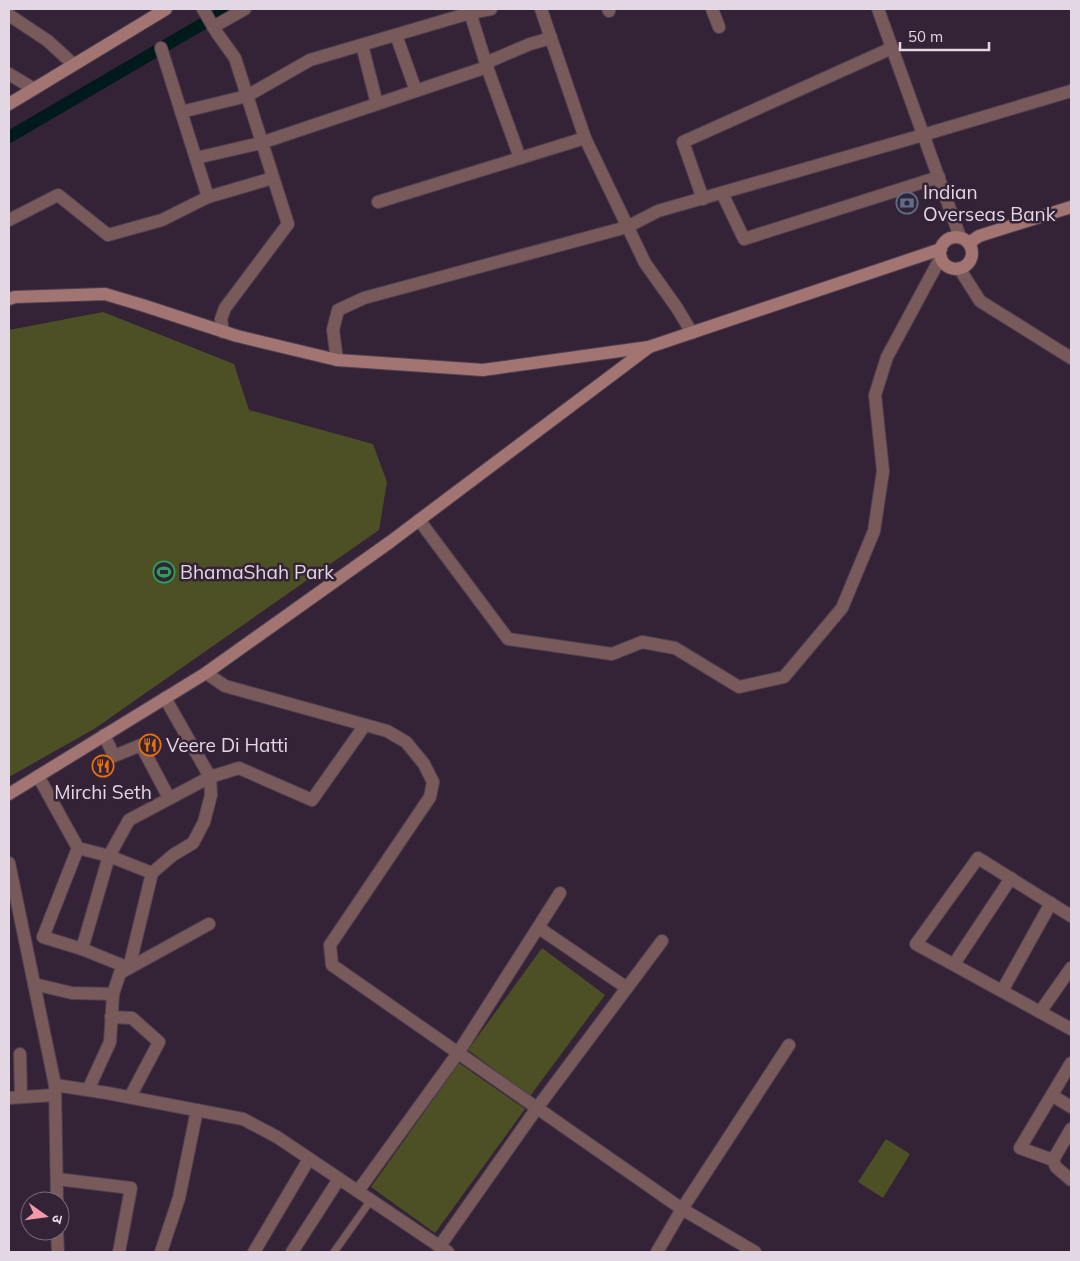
<svg xmlns="http://www.w3.org/2000/svg" width="1080" height="1261" font-family="Mulish,'Noto Sans Devanagari',sans-serif">
  <style>
    .green { fill: #4c5024 }
    .lines { fill: none; stroke-linecap: round; stroke-linejoin: round }
    .canal { stroke: #00191a; stroke-width: 12 }
    .lane-casing { stroke: #504052; stroke-width: 9 }
    .street-casing { stroke: #504052; stroke-width: 14 }
    .secondary-casing { stroke: #504052; stroke-width: 14 }
    .lane { stroke: #775a59; stroke-width: 7 }
    .street { stroke: #775a59; stroke-width: 12 }
    .secondary { stroke: #a27573; stroke-width: 12 }
    .labels { text-anchor: middle; stroke-width: 5; stroke-linejoin: round; paint-order: stroke }
    .poi-label { font-size: 19px; fill: #e2d7e3; stroke: #342336; text-anchor: start }
  </style>
  <rect width="100%" height="100%" fill="#342336"/>
  <g class="green">
    <path d="M103 312 234 364 249 410 373 444 387 482 379 530 94 729 9 777V330Z"/>
    <path d="M542 948 605 995 530 1096 468 1050Z"/>
    <path d="M459 1063 525 1109 435 1233 371 1187Z"/>
    <path d="M886 1139 910 1154 883 1198 858 1182Z"/>
  </g>
  <g class="lines">
    <path class="canal" d="M9 137 228 9"/>
    <g class="lane-casing">
      <path id="lane" d="M334 1252 371 1200"/>
    </g>
    <g class="street-casing">
      <g id="street">
        <path d="M203 9 217 33 235 58 288 224 225 308 221 319 223 332"/>
        <path d="M541 9 585 138 645 263 677 308 692 333"/>
        <path d="M608 9 609 11"/>
        <path d="M712 9 719 27"/>
        <path d="M878 9 960 237"/>
        <path d="M9 15 48 41 73 64"/>
        <path d="M213 27 245 9"/>
        <path d="M396 35 416 91"/>
        <path d="M362 45 377 104"/>
        <path d="M161 48 208 197"/>
        <path d="M9 74 34 89"/>
        <path d="M181 112 247 96 310 60 470 13 491 9"/>
        <path d="M196 158 261 143 487 67 469 9"/>
        <path d="M520 158 487 67 490 61 530 44 551 38"/>
        <path d="M722 193 744 239 939 177"/>
        <path d="M703 199 683 142 892 48"/>
        <path d="M378 202 585 138"/>
        <path d="M9 220 58 195 108 235 162 220 208 197 273 178"/>
        <path d="M959 268 980 301 1071 358"/>
        <path d="M337 360 333 330 338 310 364 298 627 227 658 211 923 135 1071 91"/>
        <path d="M419 520 508 639 612 654 642 642 675 648 739 687 784 677 842 608 874 531 883 471 875 395 887 357 941 257"/>
        <path d="M206 673 225 686 387 731 406 742 424 764 433 782 430 797 330 945 332 965 682 1209 755 1252"/>
        <path d="M165 698 210 777 239 768 312 800 365 725"/>
        <path d="M104 735 114 756 141 745 169 798"/>
        <path d="M38 776 78 848 109 856 129 820 210 777 211 795 204 822 193 843 173 855 152 873"/>
        <path d="M78 848 43 937 82 949"/>
        <path d="M109 856 152 873 129 968 82 949Z"/>
        <path d="M9 863 55 1085 57 1201"/>
        <path d="M1071 916 978 858 916 944 1071 1029"/>
        <path d="M539 928 627 988"/>
        <path d="M954 964 1011 878"/>
        <path d="M34 984 72 993 113 994"/>
        <path d="M1002 991 1051 903"/>
        <path d="M1040 1012 1071 968"/>
        <path d="M111 1017 132 1018 159 1042 130 1097"/>
        <path d="M20 1054 21 1097"/>
        <path d="M55 1085 107 1093 243 1119 277 1137 448 1252"/>
        <path d="M88 1090 110 1042 113 994 120 973 209 924"/>
        <path d="M1053 1096 1071 1107"/>
        <path d="M9 1098 55 1095"/>
        <path d="M1071 1129 1053 1160 1056 1167 1071 1180"/>
        <path d="M1053 1160 1020 1148 1071 1063"/>
        <path d="M57 1179 131 1188 119 1252"/>
        <path d="M358 1191 458 1053 560 893"/>
        <path d="M57 1231 58 1252"/>
        <path d="M439 1247 537 1108 662 941"/>
        <path d="M161 1252 179 1198 197 1110"/>
        <path d="M254 1252 309 1159"/>
        <path d="M292 1252 339 1179"/>
        <path d="M657 1252 682 1209 789 1045"/>
      </g>
    </g>
    <g class="secondary-casing">
      <g id="secondary">
        <path d="M9 104 166 9"/>
        <circle cx="956" cy="253" r="16"/>
        <path d="M969 243 979 236 1071 207"/>
        <path d="M9 299 15 297 105 294 142 305 237 336 337 360 483 370 649 347 941 249"/>
        <path d="M9 794 206 673 390 542 648 348"/>
      </g>
    </g>
    <use href="#lane" class="lane"/>
    <use href="#street" class="street"/>
    <use href="#secondary" class="secondary"/>
  </g>
  <defs>
    <g id="bank-ring" transform="scale(1.125)"><circle r="9.5" fill="#342336" stroke="#5c6f8a" stroke-width="1.5"/><path d="M-6-4H6V4H-6ZM0-2.3a2.3 2.3 0 1 0 0 4.6a2.3 2.3 0 1 0 0-4.6Z" fill="#5c6f8a"/></g>
    <g id="stadium-ring" transform="scale(1.125)"><circle r="9.5" fill="#342336" stroke="#2e9e5b" stroke-width="1.5"/><path d="M0-5a6.5 5 0 1 0 0 10a6.5 5 0 1 0 0-10ZM-3.5-1.8h7v3.6h-7Z" fill="#2e9e5b"/></g>
    <g id="restaurant-ring" transform="scale(1.125)"><circle r="9.5" fill="#342336" stroke="#e8710a" stroke-width="1.5"/><path d="M-5-6h1v4h1v-4h1v4h1v-4h1v5L-1.5 .5V6h-2V.5L-5-1ZM5-6V6H3V1.5H1.5Q1.5-4 5-6Z" fill="#e8710a"/></g>
  </defs>
  <g fill-rule="evenodd">
    <use href="#bank-ring" x="907" y="203"/>
    <use href="#stadium-ring" x="164" y="572"/>
    <use href="#restaurant-ring" x="150" y="745"/>
    <use href="#restaurant-ring" x="103" y="766"/>
  </g>
  <g class="labels">
    <g class="poi-label">
      <text x="923" y="199">Indian<tspan x="923" dy="22">Overseas Bank</tspan></text>
      <text x="180" y="579">BhamaShah Park</text>
      <text x="166" y="752">Veere Di Hatti</text>
      <text x="103" y="799" text-anchor="middle">Mirchi Seth</text>
    </g>
  </g>
  <rect width="1080" height="1261" fill="none" stroke="#e2d7e3" stroke-width="20"/>
  <g transform="translate(45 1216) rotate(104)"><circle r="24" fill="#342336" stroke="#7a6b7b"/>
  <path d="M0-4L9 19L0 12L-9 19Z" fill="#f39aa9"/>
  <text y="-8" font-size="14" font-weight="bold" text-anchor="middle" fill="#e2d7e3">उ</text>
  </g>
  <path d="M900 42v8h89v-8" fill="none" stroke="#e2d7e3" stroke-width="2.5"/>
  <text x="908" y="42" font-size="15" fill="#e2d7e3" stroke="#342336" stroke-width="4" paint-order="stroke">50 m</text>
</svg>
